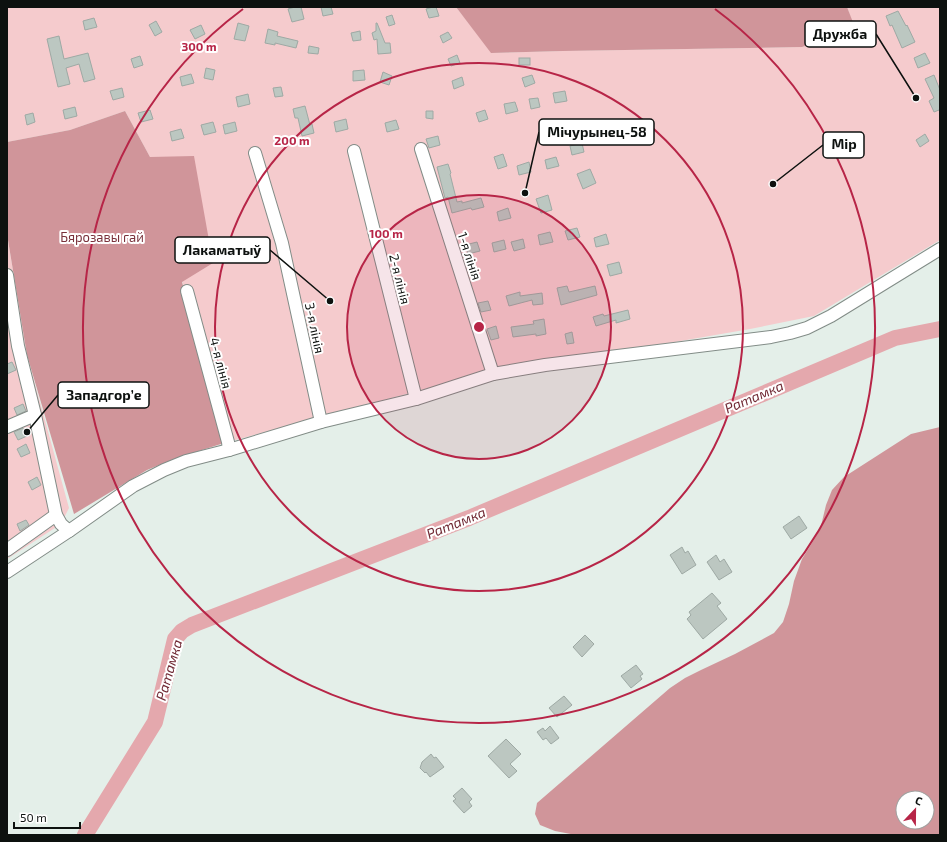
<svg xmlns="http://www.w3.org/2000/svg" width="947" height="842" font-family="'Exo 2',sans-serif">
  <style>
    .green { fill: #f5cbcd }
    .forest { fill: #d0959a; fill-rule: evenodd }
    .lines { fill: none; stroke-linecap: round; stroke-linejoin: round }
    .river { stroke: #e4a8ad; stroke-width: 16 }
    .building { fill: #bcc7c1; stroke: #9ea9a4 }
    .minor-casing { stroke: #828c87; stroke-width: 14 }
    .minor { stroke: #fff; stroke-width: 12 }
    .ring { fill: none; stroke: #b72547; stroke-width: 2 }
    .labels { text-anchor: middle; stroke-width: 4; stroke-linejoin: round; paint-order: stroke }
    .park-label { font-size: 13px; fill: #79313b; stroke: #fff }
    .street-label { font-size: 13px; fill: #0d110f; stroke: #fff }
    .water-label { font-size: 14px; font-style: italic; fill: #712a35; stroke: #fff }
    .centre { fill: #b72547; stroke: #fff; stroke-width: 2 }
    .ring-label { font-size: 12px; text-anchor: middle; font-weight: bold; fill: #b72547; stroke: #fff; stroke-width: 4; stroke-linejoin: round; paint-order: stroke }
    .leader { fill: none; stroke: #0d110f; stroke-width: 1.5 }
    .callout-dot { fill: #0d110f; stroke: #fff; stroke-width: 1.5 }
    .callout { fill: #fff; stroke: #0d110f; stroke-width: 1.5 }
    .callout-label { font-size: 14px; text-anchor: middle; font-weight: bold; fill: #0d110f }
  </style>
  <rect width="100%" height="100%" fill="#e4efe9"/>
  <g class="green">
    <path d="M7 7H456L492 53 563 51 802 47 855 30 847 7H940V240L814 316 750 329 646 347 495 370 224 443 150 157 125 111 70 130 7 142Z"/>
    <path d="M7 234 27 355 69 508 61 524 7 559Z"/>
  </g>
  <g class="forest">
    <path d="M456 7H847L856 30 802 47 563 51 491 53Z"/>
    <path d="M125 111 150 157 194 156 213 263 182 282 224 443 174 459 147 470 74 514 27 355 7 234V142L70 130Z"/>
    <path d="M940 427V835H576L555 831 540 825 535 814 537 803 670 688 685 678 701 670 735 654 774 633 783 622 789 604 794 581 802 559 820 530 826 505 832 490 844 477 911 434ZM903 798H927V822H903Z"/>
  </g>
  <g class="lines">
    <path class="river" d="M85 835 155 722 175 639 182 631 192 625 469 518 895 338 940 329"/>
  </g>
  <g class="building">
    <path d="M295 7H301L304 19 292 22 288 9Z"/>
    <path d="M321 7H331L333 14 323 16Z"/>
    <path d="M433 7H436L439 16 429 18 426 9Z"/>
    <path d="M898 11 906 26 907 25 915 42 902 48 892 25 890 26 886 16Z"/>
    <path d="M392 15 395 24 389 26 386 17Z"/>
    <path d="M94 18 97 27 85 30 83 21Z"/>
    <path d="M156 21 162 32 155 36 149 25Z"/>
    <path d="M238 23 249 26 245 41 234 39Z"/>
    <path d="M376 23H377L385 43H390L391 53 378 54 377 39 374 40 372 33 376 31Z"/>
    <path d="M201 25 205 34 195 39 190 30Z"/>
    <path d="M268 29 278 32 277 36 298 41 296 48 275 43V45L265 43Z"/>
    <path d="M360 31 361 40 353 41 351 33Z"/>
    <path d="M448 32 452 38 443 43 440 36Z"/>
    <path d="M59 36 64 59 88 53 95 79 84 82 79 64 66 68 70 84 58 87 47 39Z"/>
    <path d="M309 46 319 48 318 54 308 53Z"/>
    <path d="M925 53 930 63 918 68 914 58Z"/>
    <path d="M457 55 460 63 451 66 448 59Z"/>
    <path d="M140 56 143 65 134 68 131 59Z"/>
    <rect x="519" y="58" width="11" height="7"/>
    <path d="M206 68 215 70 213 80 204 78Z"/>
    <path d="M364 70 365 80 353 81V71Z"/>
    <path d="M383 72 392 76 389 85 380 82Z"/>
    <path d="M191 74 194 83 182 86 180 77Z"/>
    <path d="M532 75 535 83 525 87 522 78Z"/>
    <path d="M934 75 940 90V113L939 110 934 112 929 101 934 98 925 79Z"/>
    <path d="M462 77 464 85 454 89 452 81Z"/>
    <path d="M281 87 283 96 275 97 273 88Z"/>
    <path d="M122 88 124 97 113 100 110 91Z"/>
    <path d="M565 91 567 101 555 103 553 93Z"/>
    <path d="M248 94 250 104 238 107 236 97Z"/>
    <path d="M538 98 540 107 531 109 529 99Z"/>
    <path d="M515 102 518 111 506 114 504 104Z"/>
    <path d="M305 106 310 125 312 124 314 133 302 136 298 118H295L293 109Z"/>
    <path d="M75 107 77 116 65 119 63 110Z"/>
    <path d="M150 110 153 119 141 122 138 113Z"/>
    <path d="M485 110 488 119 479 122 476 113Z"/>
    <path d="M426 111H433V119L426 118Z"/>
    <path d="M33 113 35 122 27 125 25 115Z"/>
    <path d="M346 119 348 129 336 132 334 122Z"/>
    <path d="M396 120 399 129 387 132 385 123Z"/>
    <path d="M213 122 216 132 204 135 201 125Z"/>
    <path d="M235 122 237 131 225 134 223 125Z"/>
    <path d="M181 129 184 138 172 141 170 132Z"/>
    <path d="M925 134 929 141 920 147 916 140Z"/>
    <path d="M438 136 440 145 429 148 426 139Z"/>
    <path d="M582 143 584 152 572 155 570 146Z"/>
    <path d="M503 154 507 166 498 169 494 157Z"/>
    <path d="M556 157 559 166 547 169 545 160Z"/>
    <path d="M529 162 531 172 519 175 517 166Z"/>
    <path d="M448 164 451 173 450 174 457 202 462 201V203L481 198 484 207 472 210 471 208 452 213 448 197 445 198 437 167Z"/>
    <path d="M590 169 596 183 583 189 577 174Z"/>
    <path d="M548 195 552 210 541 213 536 199Z"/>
    <path d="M508 208 511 218 499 221 497 212Z"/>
    <path d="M577 228 580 237 568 240 565 231Z"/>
    <path d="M550 232 553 242 540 245 538 235Z"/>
    <path d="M606 234 609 244 596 247 594 238Z"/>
    <path d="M523 239 525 248 514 251 511 242Z"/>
    <path d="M504 240 506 249 494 252 492 243Z"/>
    <path d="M477 242 480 251 468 254 465 245Z"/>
    <path d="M619 262 622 273 610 276 607 265Z"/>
    <path d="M567 286 569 292 595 286 597 295 561 305 557 288Z"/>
    <path d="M520 292V296L542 293 543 304 533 305 532 300 509 306 506 296Z"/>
    <path d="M488 301 491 310 481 312 478 303Z"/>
    <path d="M628 310 630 319 616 323V320L596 326 593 317 603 314 604 316Z"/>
    <path d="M544 319 546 334 536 336V334L513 337 511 327 534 324 533 321Z"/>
    <path d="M496 326 499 338 491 340 487 329Z"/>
    <path d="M572 332 574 343 567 344 565 334Z"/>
    <path d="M12 362 16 370 7 374V364Z"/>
    <path d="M23 404 26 411 17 415 14 408Z"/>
    <path d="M23 428 27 436 18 440 14 432Z"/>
    <path d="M26 444 30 453 21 457 17 449Z"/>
    <path d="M37 477 41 485 32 490 28 482Z"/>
    <path d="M799 516 807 528 791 539 783 527Z"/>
    <path d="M26 520 29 525 20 531 17 524Z"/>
    <path d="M682 547 685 553 688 551 696 565 682 574 670 555Z"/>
    <path d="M716 555 720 562 724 559 732 572 719 580 707 562Z"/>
    <path d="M712 593 721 603 717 606 727 619 703 639 687 619 691 615 689 612Z"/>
    <path d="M585 635 594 644 582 657 573 647Z"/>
    <path d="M636 665 643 674 640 676 642 679 631 688 621 676Z"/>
    <path d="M564 696 572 705 557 717 549 708Z"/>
    <path d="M550 726 559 738 551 744 546 738 543 740 537 732 543 728 545 731Z"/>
    <path d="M506 739 521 754 510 764 517 771 509 778 488 756Z"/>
    <path d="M431 754 434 758 436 757 444 767 430 777 426 772 425 773 420 768 422 762Z"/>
    <path d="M462 788 472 799 469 802 472 806 464 813 453 801 456 799 453 796Z"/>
  </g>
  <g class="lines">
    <g class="minor-casing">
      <g id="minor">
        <path d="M421 149 493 374"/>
        <path d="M354 151 416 399"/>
        <path d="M255 153 282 243 321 422"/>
        <path d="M7 275 18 346 35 415 56 515 61 524 69 531"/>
        <path d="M187 291 228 442 229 450"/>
        <path d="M7 427 35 415"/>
        <path d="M7 550 56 515"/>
        <path d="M7 572 69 531 133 486 164 470 186 461 229 450 321 422 416 399 493 374 545 365 771 337 790 333 807 328 831 316 940 249"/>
      </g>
    </g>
    <use href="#minor" class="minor"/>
  </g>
  <circle cx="479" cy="327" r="132" fill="#b72547" fill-opacity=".12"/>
  <g class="ring">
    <circle cx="479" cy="327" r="132"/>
    <circle cx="479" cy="327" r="264"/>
    <path d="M715 9A396 396 0 1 1 243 9"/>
  </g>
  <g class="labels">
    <g class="park-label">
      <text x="102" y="242">Бярозавы гай</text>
    </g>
    <g class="street-label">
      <text transform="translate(470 256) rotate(72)" y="5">1-я лінія</text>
      <text transform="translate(400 279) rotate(76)" y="5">2-я лінія</text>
      <text transform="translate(315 328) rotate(78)" y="5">3-я лінія</text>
      <text transform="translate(221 363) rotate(75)" y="5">4-я лінія</text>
    </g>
    <g class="water-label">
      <text transform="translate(754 397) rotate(-23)" y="5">Ратамка</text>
      <text transform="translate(456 523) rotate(-22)" y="5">Ратамка</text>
      <text transform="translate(169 670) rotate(-74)" y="5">Ратамка</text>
    </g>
  </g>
  <circle cx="479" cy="327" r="6" class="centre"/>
  <g class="ring-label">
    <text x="199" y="51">300 m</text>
    <text x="292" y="145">200 m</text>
    <text x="386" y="238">100 m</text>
  </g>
  <path class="leader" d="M916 98L876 34M525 193L539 132M773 184L823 145M330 301L270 250M27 432L58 395"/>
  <g class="callout-dot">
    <circle cx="916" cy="98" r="4"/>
    <circle cx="525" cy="193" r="4"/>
    <circle cx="773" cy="184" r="4"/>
    <circle cx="330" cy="301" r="4"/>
    <circle cx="27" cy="432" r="4"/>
  </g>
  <g class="callout">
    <rect x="805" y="21" width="71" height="26" rx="4"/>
    <rect x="539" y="119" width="115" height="26" rx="4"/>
    <rect x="823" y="132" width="41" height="26" rx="4"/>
    <rect x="175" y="237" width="95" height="26" rx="4"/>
    <rect x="58" y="382" width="91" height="26" rx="4"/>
  </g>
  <g class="callout-label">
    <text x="840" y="39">Дружба</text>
    <text x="597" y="137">Мічурынец-58</text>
    <text x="844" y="149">Мір</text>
    <text x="222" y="255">Лакаматыў</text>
    <text x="104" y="400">Западгорʼе</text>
  </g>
  <rect width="947" height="842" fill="none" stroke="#0d110f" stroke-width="16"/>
  <g transform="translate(915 810) rotate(22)"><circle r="19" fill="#ffffff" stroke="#9ea09f"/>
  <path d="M0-3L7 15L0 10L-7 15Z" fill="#b72547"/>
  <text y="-6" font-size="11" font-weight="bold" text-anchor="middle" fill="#0d110f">С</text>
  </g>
  <path d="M14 822v6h66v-6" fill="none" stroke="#0d110f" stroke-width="2"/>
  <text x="20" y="822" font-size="12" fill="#0d110f" stroke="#ffffff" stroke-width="3" paint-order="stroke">50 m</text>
</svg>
